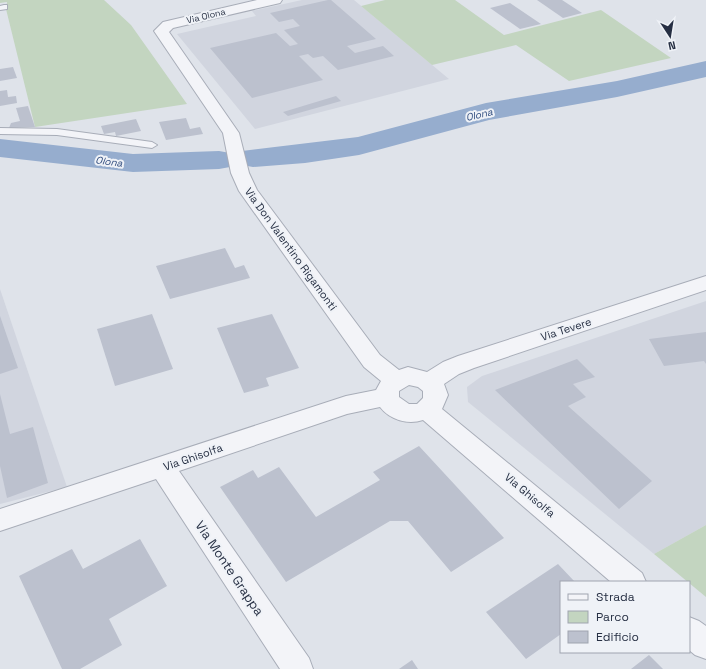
<svg xmlns="http://www.w3.org/2000/svg" width="706" height="669" font-family="'Space Grotesk',sans-serif">
  <style>
    .built { fill: #d1d5df }
    .green { fill: #c3d5c0 }
    .lines { fill: none; stroke-linecap: round; stroke-linejoin: round }
    .river { fill: #96adce; fill-rule: evenodd }
    .building { fill: #bcc1ce }
    .lane-casing { stroke: #a8adb8; stroke-width: 2 }
    .street-casing { stroke: #a8adb8; stroke-width: 2 }
    .lane { fill: #f3f4f8; fill-rule: evenodd }
    .street { fill: #f3f4f8; fill-rule: evenodd }
    .labels { text-anchor: middle; stroke-width: 4; stroke-linejoin: round; paint-order: stroke }
    .far-street-label { font-size: 9px; fill: #262f43; stroke: #eff2f7 }
    .far-water-label { font-size: 10px; font-style: italic; fill: #2c497c; stroke: #eff2f7 }
    .street-label { font-size: 11px; fill: #262f43; stroke: #eff2f7 }
    .near-street-label { font-size: 13px; fill: #262f43; stroke: #eff2f7 }
  </style>
  <rect width="100%" height="100%" fill="#dfe3ea"/>
  <g class="built">
    <path d="M302 0H354L449 79 255 129 177 34 256 16 252 11Z"/>
    <path d="M0 289 67 487 0 504Z"/>
    <path d="M706 301V525L654 554 468 402 467 387 482 376Z"/>
  </g>
  <g class="green">
    <path d="M0 0H104L131 25 187 104 35 127 6 9 7 2 0 3Z"/>
    <path d="M385 0H455L504 35 601 10 671 58 569 81 516 45 432 65 361 6Z"/>
    <path d="M706 525V597L654 554Z"/>
  </g>
  <g class="lines">
    <g class="river">
      <path d="M706 61V77L617 97 489 120 359 155 305 163 253 167 242 165 237 158 242 151 358 137 486 103 617 81Z"/>
      <path d="M0 139 133 154 219 151 230 153 235 160 230 167 219 169 133 172 0 157Z"/>
    </g>
  </g>
  <g class="building">
    <path d="M328 0H331L376 39 347 46 355 53 383 46 394 56 338 70 323 56 313 58 308 54 299 56 323 80 252 98 210 48 276 33 290 46 298 44 284 30 300 26 293 19 279 22 270 13Z"/>
    <path d="M537 0H562L582 13 563 18Z"/>
    <path d="M510 3 541 24 520 29 490 8Z"/>
    <path d="M13 67 17 78 0 81V69Z"/>
    <path d="M7 90 8 97 16 96 17 103 0 106V91Z"/>
    <path d="M336 96 341 101 288 116 283 112Z"/>
    <path d="M28 106 35 127 9 128 11 123 20 121 16 108Z"/>
    <path d="M186 118 190 129 200 127 203 134 166 140 159 122Z"/>
    <path d="M136 119 141 131 116 136 115 132 104 134 101 126Z"/>
    <path d="M225 248 235 268 244 265 250 278 170 299 156 266Z"/>
    <path d="M152 314 173 369 115 386 97 329Z"/>
    <path d="M272 314 299 368 266 378 269 386 244 393 217 328Z"/>
    <path d="M0 316 18 368 0 374Z"/>
    <path d="M706 332V364L704 361 664 366 649 339Z"/>
    <path d="M577 359 595 377 573 384 586 397 568 406 652 481 619 509 495 390Z"/>
    <path d="M0 394 10 434 33 427 48 483 7 498 0 466Z"/>
    <path d="M419 446 504 538 451 572 408 521H390L286 582 220 487 253 470 258 478 279 467 316 517 380 480 373 472Z"/>
    <path d="M140 539 167 586 109 619 122 645 80 669H62L19 576 72 549 83 569Z"/>
    <path d="M558 564 575 582H561V634L526 659 486 612Z"/>
    <path d="M649 655 663 669H631Z"/>
    <path d="M412 660 418 669H399Z"/>
  </g>
  <g class="lines">
    <g class="lane-casing">
      <g id="lane">
        <path d="M4 5H7V9L0 10V6Z"/>
        <path d="M0 128 57 129 152 142 157 145 152 148 57 135 0 134Z"/>
      </g>
    </g>
    <g class="street-casing">
      <g id="street">
        <path d="M257 0H282L280 3 173 28 169 32 239 133 249 173 257 190 380 355 399 370 408 367 427 372 443 362 458 356 706 276V290L474 368 459 374 444 384 448 395 442 409 642 573 646 582H611L423 420C408 425 390 420 380 407L347 414 179 471 309 658 313 669H280L156 479 0 531V509L346 396 376 390 381 381 364 367 239 191 231 173 223 133 154 31 163 22ZM409 385 418 387 423 391V398L417 404H409L399 397V391Z"/>
        <path d="M689 617 699 621 706 626V659L695 655 689 650Z"/>
      </g>
    </g>
    <use href="#lane" class="lane"/>
    <use href="#street" class="street"/>
  </g>
  <g class="labels">
    <g class="far-street-label">
      <text transform="translate(206 16) rotate(-13)" y="3">Via Olona</text>
    </g>
    <g class="far-water-label">
      <text transform="translate(479 114) rotate(-13)" y="4">Olona</text>
      <text transform="translate(109 161) rotate(7)" y="4">Olona</text>
    </g>
    <g class="street-label">
      <text transform="translate(291 249) rotate(54)" y="4">Via Don Valentino Rigamonti</text>
      <text transform="translate(566 329) rotate(-18)" y="4">Via Tevere</text>
      <text transform="translate(193 457) rotate(-19)" y="4">Via Ghisolfa</text>
      <text transform="translate(530 495) rotate(40)" y="4">Via Ghisolfa</text>
    </g>
    <g class="near-street-label">
      <text transform="translate(230 568) rotate(56)" y="5">Via Monte Grappa</text>
    </g>
  </g>
  <rect x="560" y="581" width="130" height="72" fill="#eff2f7" stroke="#9fa4af"/>
  <rect x="568" y="594" width="20" height="6" fill="#f3f4f8" stroke="#9fa4af"/>
  <text x="596" y="601" font-size="12" fill="#262f43">Strada</text>
  <rect x="568" y="611" width="20" height="12" fill="#c3d5c0" stroke="#9fa4af"/>
  <text x="596" y="621" font-size="12" fill="#262f43">Parco</text>
  <rect x="568" y="631" width="20" height="12" fill="#bcc1ce" stroke="#9fa4af"/>
  <text x="596" y="641" font-size="12" fill="#262f43">Edificio</text>
  <g transform="translate(670 36) rotate(168)" stroke="#eff2f7" stroke-width="3" paint-order="stroke">
  <path d="M0-3L7 15L0 10L-7 15Z" fill="#262f43"/>
  <text y="-6" font-size="11" font-weight="bold" text-anchor="middle" fill="#262f43">N</text>
  </g>
</svg>
